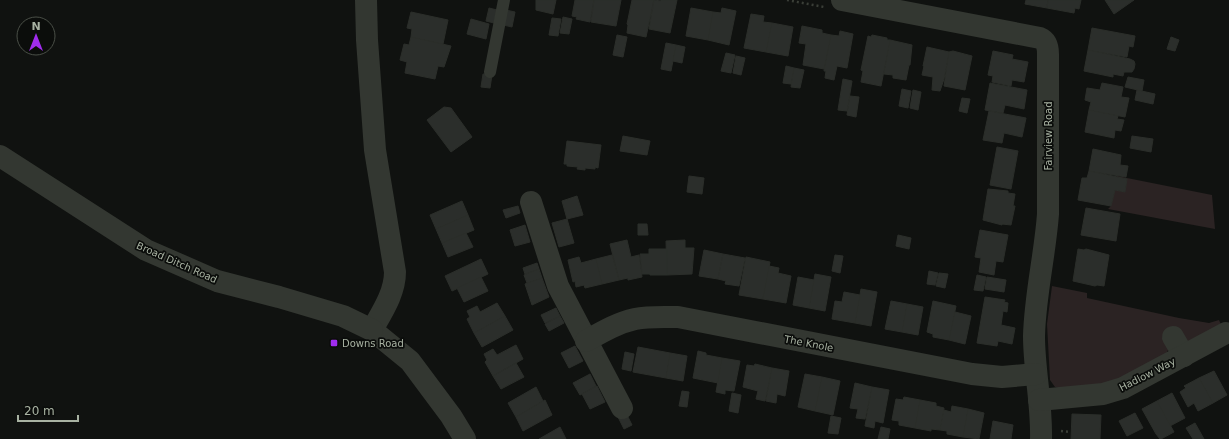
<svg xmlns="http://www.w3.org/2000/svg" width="1229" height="439" font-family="'DejaVu Sans',sans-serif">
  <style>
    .green { fill: #2b2323 }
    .building { fill: #2b2e2b; stroke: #2b2e2a }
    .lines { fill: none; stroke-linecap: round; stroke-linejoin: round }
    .path { stroke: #3a3e37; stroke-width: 2.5; stroke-dasharray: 2 3; stroke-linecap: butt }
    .lane { stroke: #333731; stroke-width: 12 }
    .street { stroke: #333731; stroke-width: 22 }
    .poi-dot { fill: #a02cee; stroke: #0b0d0b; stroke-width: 1.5 }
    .labels { text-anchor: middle; stroke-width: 3.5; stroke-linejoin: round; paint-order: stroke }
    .street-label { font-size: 10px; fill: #a8b2a2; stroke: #0b0d0b }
    .poi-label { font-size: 10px; fill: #a8b2a2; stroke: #0b0d0b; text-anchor: start }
  </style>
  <rect width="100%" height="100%" fill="#101210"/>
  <g class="green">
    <path d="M1117 176 1212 195 1215 229 1108 209 1111 206 1115 190 1125 192 1127 179 1117 177Z"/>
    <path d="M1052 286 1087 293V298L1179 318 1209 323 1219 320 1222 327 1194 342 1169 348 1164 358 1116 384 1063 389 1055 387 1050 380 1047 324Z"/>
  </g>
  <g class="building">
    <path d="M536 0H556L553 14 536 10Z"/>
    <path d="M575 0H594L590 22 576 19 577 17 572 16Z"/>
    <path d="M594 0H621L616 26 591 22Z"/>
    <path d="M632 0H654L646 37 627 33 628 25 627 24Z"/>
    <path d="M654 0 661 1V0H677L670 33 649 29Z"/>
    <path d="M1026 0H1048L1047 8 1025 4Z"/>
    <path d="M1048 0H1081L1079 9 1075 8 1074 13 1047 8Z"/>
    <path d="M1105 0H1134L1114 14Z"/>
    <path d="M489 8 497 10 494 23 486 21Z"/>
    <path d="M691 8 713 12 708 40 686 36Z"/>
    <path d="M722 8 736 11 729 45 708 40 713 12 721 13Z"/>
    <path d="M506 10 515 12 512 27 503 25Z"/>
    <path d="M411 12 448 20 443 44 411 37 412 29 407 28Z"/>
    <path d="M751 14 764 16 763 22 772 23 766 52 744 48Z"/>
    <path d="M563 17 572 19 569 34 560 33Z"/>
    <path d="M552 18 561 19 558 36 549 35Z"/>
    <path d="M471 19 489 24 486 39 467 34Z"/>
    <path d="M772 23 793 27 788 56 766 52Z"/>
    <path d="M802 26 822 30V33L831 35 824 69 803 65 806 44 799 43Z"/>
    <path d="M1092 28 1135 36 1133 47 1129 46 1127 57 1088 50Z"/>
    <path d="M840 31 853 34 847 68 837 66 834 80 825 78 826 71H824L831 35 839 36Z"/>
    <path d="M617 35 627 37 623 57 613 55Z"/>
    <path d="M872 35 887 38V40H890L881 86 861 82 863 71 861 70 868 36 871 37Z"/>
    <path d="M411 37 451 46 444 67 438 66 435 79 405 73 407 62 400 60 404 44 409 45Z"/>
    <path d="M1171 37 1179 40 1175 51 1167 49Z"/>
    <path d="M890 40 912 45 910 65H909L906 80 893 78V75L884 74Z"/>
    <path d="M666 43 676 45 671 71 661 69Z"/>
    <path d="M676 45 685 47 682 63 673 61Z"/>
    <path d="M927 47 949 52 944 79 940 91 932 90 933 77 922 75 924 66H923Z"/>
    <path d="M1088 50 1130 59 1134 61 1135 64 1134 69 1132 72H1124L1123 76 1113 74V77L1084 71Z"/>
    <path d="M953 51 972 56 965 90 944 86 949 52Z"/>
    <path d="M993 51 1013 55 1012 59 1028 62 1024 82 1012 80 1011 86 992 82 993 76 988 75Z"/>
    <path d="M726 53 735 55 731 73 721 71Z"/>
    <path d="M736 56 745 58 741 75 733 73Z"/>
    <path d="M786 66 794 68 791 84 783 83Z"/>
    <path d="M794 68 804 70 800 88 791 87Z"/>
    <path d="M483 74 492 75 490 88 481 87Z"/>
    <path d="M1128 77 1144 80 1142 91 1125 87Z"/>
    <path d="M843 79 852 81 847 111 838 110Z"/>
    <path d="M990 83 1027 90 1024 109 1005 105 1003 113 985 110Z"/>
    <path d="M1102 83 1123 87 1121 97 1129 98 1125 117 1089 110 1091 102 1085 100 1087 88 1100 90Z"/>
    <path d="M902 89 911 91 908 108 899 106Z"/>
    <path d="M913 90 921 92 918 110 910 108Z"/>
    <path d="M1137 90 1155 94 1153 104 1135 100Z"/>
    <path d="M850 96 859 97 856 117 847 115Z"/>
    <path d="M962 98 970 99 967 113 959 111Z"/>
    <path d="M444 107 451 108 472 137 451 152 427 120Z"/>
    <path d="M1089 110 1118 116 1117 119 1124 120 1121 131 1115 130 1114 138 1085 132Z"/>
    <path d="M989 111 1026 118 1022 137 1004 133 1002 143 983 140Z"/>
    <path d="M623 136 650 141 647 155 620 151Z"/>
    <path d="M1132 136 1153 139 1151 152 1130 148Z"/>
    <path d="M567 141 601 145 598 168 595 167V169L585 168V170L577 169 578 167 567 166V164H564Z"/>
    <path d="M997 147 1018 151 1011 189 990 185Z"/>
    <path d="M1093 149 1121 155 1120 165 1128 166 1126 177 1089 171Z"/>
    <path d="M1089 171 1127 179 1125 192 1115 190 1111 206 1078 200 1082 178H1087Z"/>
    <path d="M689 176 704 178 702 194 687 192Z"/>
    <path d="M988 189 1008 191V193L1015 194 1013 206H1015L1011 225 1002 224V225L983 220Z"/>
    <path d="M577 196 583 215 567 219 562 201Z"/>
    <path d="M462 201 468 215 436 229 430 215Z"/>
    <path d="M518 206 520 213 506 218 503 210Z"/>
    <path d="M1086 208 1120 214 1116 241 1081 235Z"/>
    <path d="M468 215 474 230 442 243 436 229Z"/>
    <path d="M567 219 574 243 559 247 552 223Z"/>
    <path d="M638 224H647L648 235H638Z"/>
    <path d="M525 225 530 242 515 246 510 230Z"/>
    <path d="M980 230 1008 235 1003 262 996 261 994 275 979 272 981 258 975 257Z"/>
    <path d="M466 233 473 247 448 257 442 243Z"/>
    <path d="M898 235 911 238 909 249 896 246Z"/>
    <path d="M627 240 631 257 639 255 642 277 628 280V278L619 280 610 244Z"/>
    <path d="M685 240V248H694L692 274 667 275 666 241Z"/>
    <path d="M649 249H667V275H650V274H642L640 254H649Z"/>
    <path d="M1078 249 1084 250 1086 249 1109 255 1104 286 1097 285 1095 286 1073 281Z"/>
    <path d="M704 250 723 254 718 279 699 276Z"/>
    <path d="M723 254 745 258 739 286 725 284 726 281 718 279Z"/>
    <path d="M612 255 619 280 602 284 596 259Z"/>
    <path d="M835 255 843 256 840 273 832 271Z"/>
    <path d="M579 257 581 263 596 259 602 284 585 288 584 285 576 287 575 281 573 282 568 260Z"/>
    <path d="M746 257 770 262 763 299 739 295Z"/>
    <path d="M481 259 488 274 452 291 445 276Z"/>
    <path d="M537 263 539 269 525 274 523 268Z"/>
    <path d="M769 266 779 268 778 273 791 276 786 303 763 299Z"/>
    <path d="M539 269 542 278 527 283 524 275Z"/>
    <path d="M929 271 938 273 935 285 927 284Z"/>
    <path d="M939 273 948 274 945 288 936 286Z"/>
    <path d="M815 274 831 277 825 311 809 308Z"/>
    <path d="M977 275 986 277 983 291 974 290Z"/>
    <path d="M481 277 488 291 464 302 457 288Z"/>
    <path d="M798 277 814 280 809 308 793 305Z"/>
    <path d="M987 277 1006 280 1004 292 985 289Z"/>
    <path d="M542 278 549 297 532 305 525 284Z"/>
    <path d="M861 289 877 292 871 326 855 323Z"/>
    <path d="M844 292 860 295 855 323 832 319 835 301 842 302Z"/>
    <path d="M985 297 1005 300 1004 302 1008 303 1007 312 1003 311 1001 325 1015 328 1012 344 998 341 997 346 977 343Z"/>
    <path d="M891 301 907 304 902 332 885 329Z"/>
    <path d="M933 301 956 306 949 340 933 337V334L927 332Z"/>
    <path d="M497 303 505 316 474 333 467 319 470 317 467 311 477 306 480 312Z"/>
    <path d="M907 304 923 307 918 335 902 332Z"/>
    <path d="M556 308 560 316 545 323 541 315Z"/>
    <path d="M955 312 971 316 965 344 949 340Z"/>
    <path d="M505 316 513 330 482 347 474 333Z"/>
    <path d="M560 316 564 323 549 331 545 324Z"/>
    <path d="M516 345 523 359 493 376 485 362 487 360 484 354 493 349 497 355Z"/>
    <path d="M575 346 583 361 569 368 561 353Z"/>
    <path d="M638 347 670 353 666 378 633 372Z"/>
    <path d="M698 351 706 353V355L722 358 718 383 693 378Z"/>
    <path d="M625 352 634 354 631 371 622 369Z"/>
    <path d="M670 353 687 356 683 381 666 378Z"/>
    <path d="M722 358 740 361 734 391 725 390V394L716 392Z"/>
    <path d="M516 363 524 377 501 389 493 376Z"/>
    <path d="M755 364 772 368 765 401 756 399 758 391 743 387 747 365 754 366Z"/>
    <path d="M772 368 789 371 785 396 777 394 776 403 766 401Z"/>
    <path d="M1214 371 1227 395 1213 403 1199 378Z"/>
    <path d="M590 374 596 386 580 395 573 383Z"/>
    <path d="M805 374 822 377 815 411 798 407Z"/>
    <path d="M822 377 840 381 833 415 815 411Z"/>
    <path d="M1199 378 1213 403 1198 411 1194 403 1188 407 1180 392 1186 388 1184 386Z"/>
    <path d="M855 383 872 387 865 419 856 418 858 409 850 408Z"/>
    <path d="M597 386 605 402 590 409 582 394Z"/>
    <path d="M536 387 543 401 516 417 508 403Z"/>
    <path d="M872 387 889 390 883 423 875 421 874 428 865 426Z"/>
    <path d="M682 391 689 392 687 407 679 406Z"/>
    <path d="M732 393 741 395 738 413 729 411Z"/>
    <path d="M1172 393 1185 418 1170 426 1157 401Z"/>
    <path d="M904 397 920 400 915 428 899 425V421L892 420 896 399 903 400Z"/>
    <path d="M545 400 552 415 523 431 516 417Z"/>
    <path d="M920 400 936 403V406L944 408 940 430 931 429V431L915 428Z"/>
    <path d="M1157 401 1174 432 1161 439H1160L1156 434 1142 409Z"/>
    <path d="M952 406 968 409 963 437 947 434V431L940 430 944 410 951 412Z"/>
    <path d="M968 409 984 413 979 439 963 437Z"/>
    <path d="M625 411 632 425 624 429 617 415Z"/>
    <path d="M1135 413 1143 428 1127 436 1119 421Z"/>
    <path d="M1072 414 1101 415 1100 439H1071Z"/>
    <path d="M831 416 841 418 838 434 828 433Z"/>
    <path d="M993 421 1013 425 1011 439H990Z"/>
    <path d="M1195 423 1204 439H1193L1186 428Z"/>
    <path d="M560 427 566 439H539Z"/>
    <path d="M881 427 890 429 888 439H878Z"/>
  </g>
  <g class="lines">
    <g class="path">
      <path d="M787 0 824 7"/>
      <path d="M1061 431 1070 432"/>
    </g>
    <path class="lane" d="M490 72 504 0"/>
    <g class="street">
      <path d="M366 0 367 40 375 150 395 272C395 293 382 312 372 330L410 361 451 416 465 439"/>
      <path d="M842 0 1040 38C1047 41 1048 47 1048 54V214C1045 255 1035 295 1034 336 1034 370 1042 404 1041 439"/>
      <path d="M0 156 146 250 217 281 279 297 343 316 372 330"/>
      <path d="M531 202 558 286 622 408"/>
      <path d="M1173 337 1184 356"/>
      <path d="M586 341C602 332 617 323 635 319 649 316 664 317 678 317L972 374 1002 377 1036 374"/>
      <path d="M1039 400 1103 394 1123 388 1226 333"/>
    </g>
  </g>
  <rect class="poi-dot" x="330" y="339" width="8" height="8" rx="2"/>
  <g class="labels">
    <g class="street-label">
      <text transform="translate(1048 136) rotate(-90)" y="4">Fairview Road</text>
      <text transform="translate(177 262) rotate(24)" y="4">Broad Ditch Road</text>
      <text transform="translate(809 343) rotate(11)" y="4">The Knole</text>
      <text transform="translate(1147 374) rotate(-27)" y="4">Hadlow Way</text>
    </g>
    <g class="poi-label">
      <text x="342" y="347">Downs Road</text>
    </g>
  </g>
  <g transform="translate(36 36)"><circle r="19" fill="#0b0d0b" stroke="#4a4f47"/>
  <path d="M0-3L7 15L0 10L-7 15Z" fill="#a02cee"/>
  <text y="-6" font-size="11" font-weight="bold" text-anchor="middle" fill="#a8b2a2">N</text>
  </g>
  <path d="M18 415v6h60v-6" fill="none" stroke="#a8b2a2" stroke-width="2"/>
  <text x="24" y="415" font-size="12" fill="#a8b2a2" stroke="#0b0d0b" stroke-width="3" paint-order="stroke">20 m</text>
</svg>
